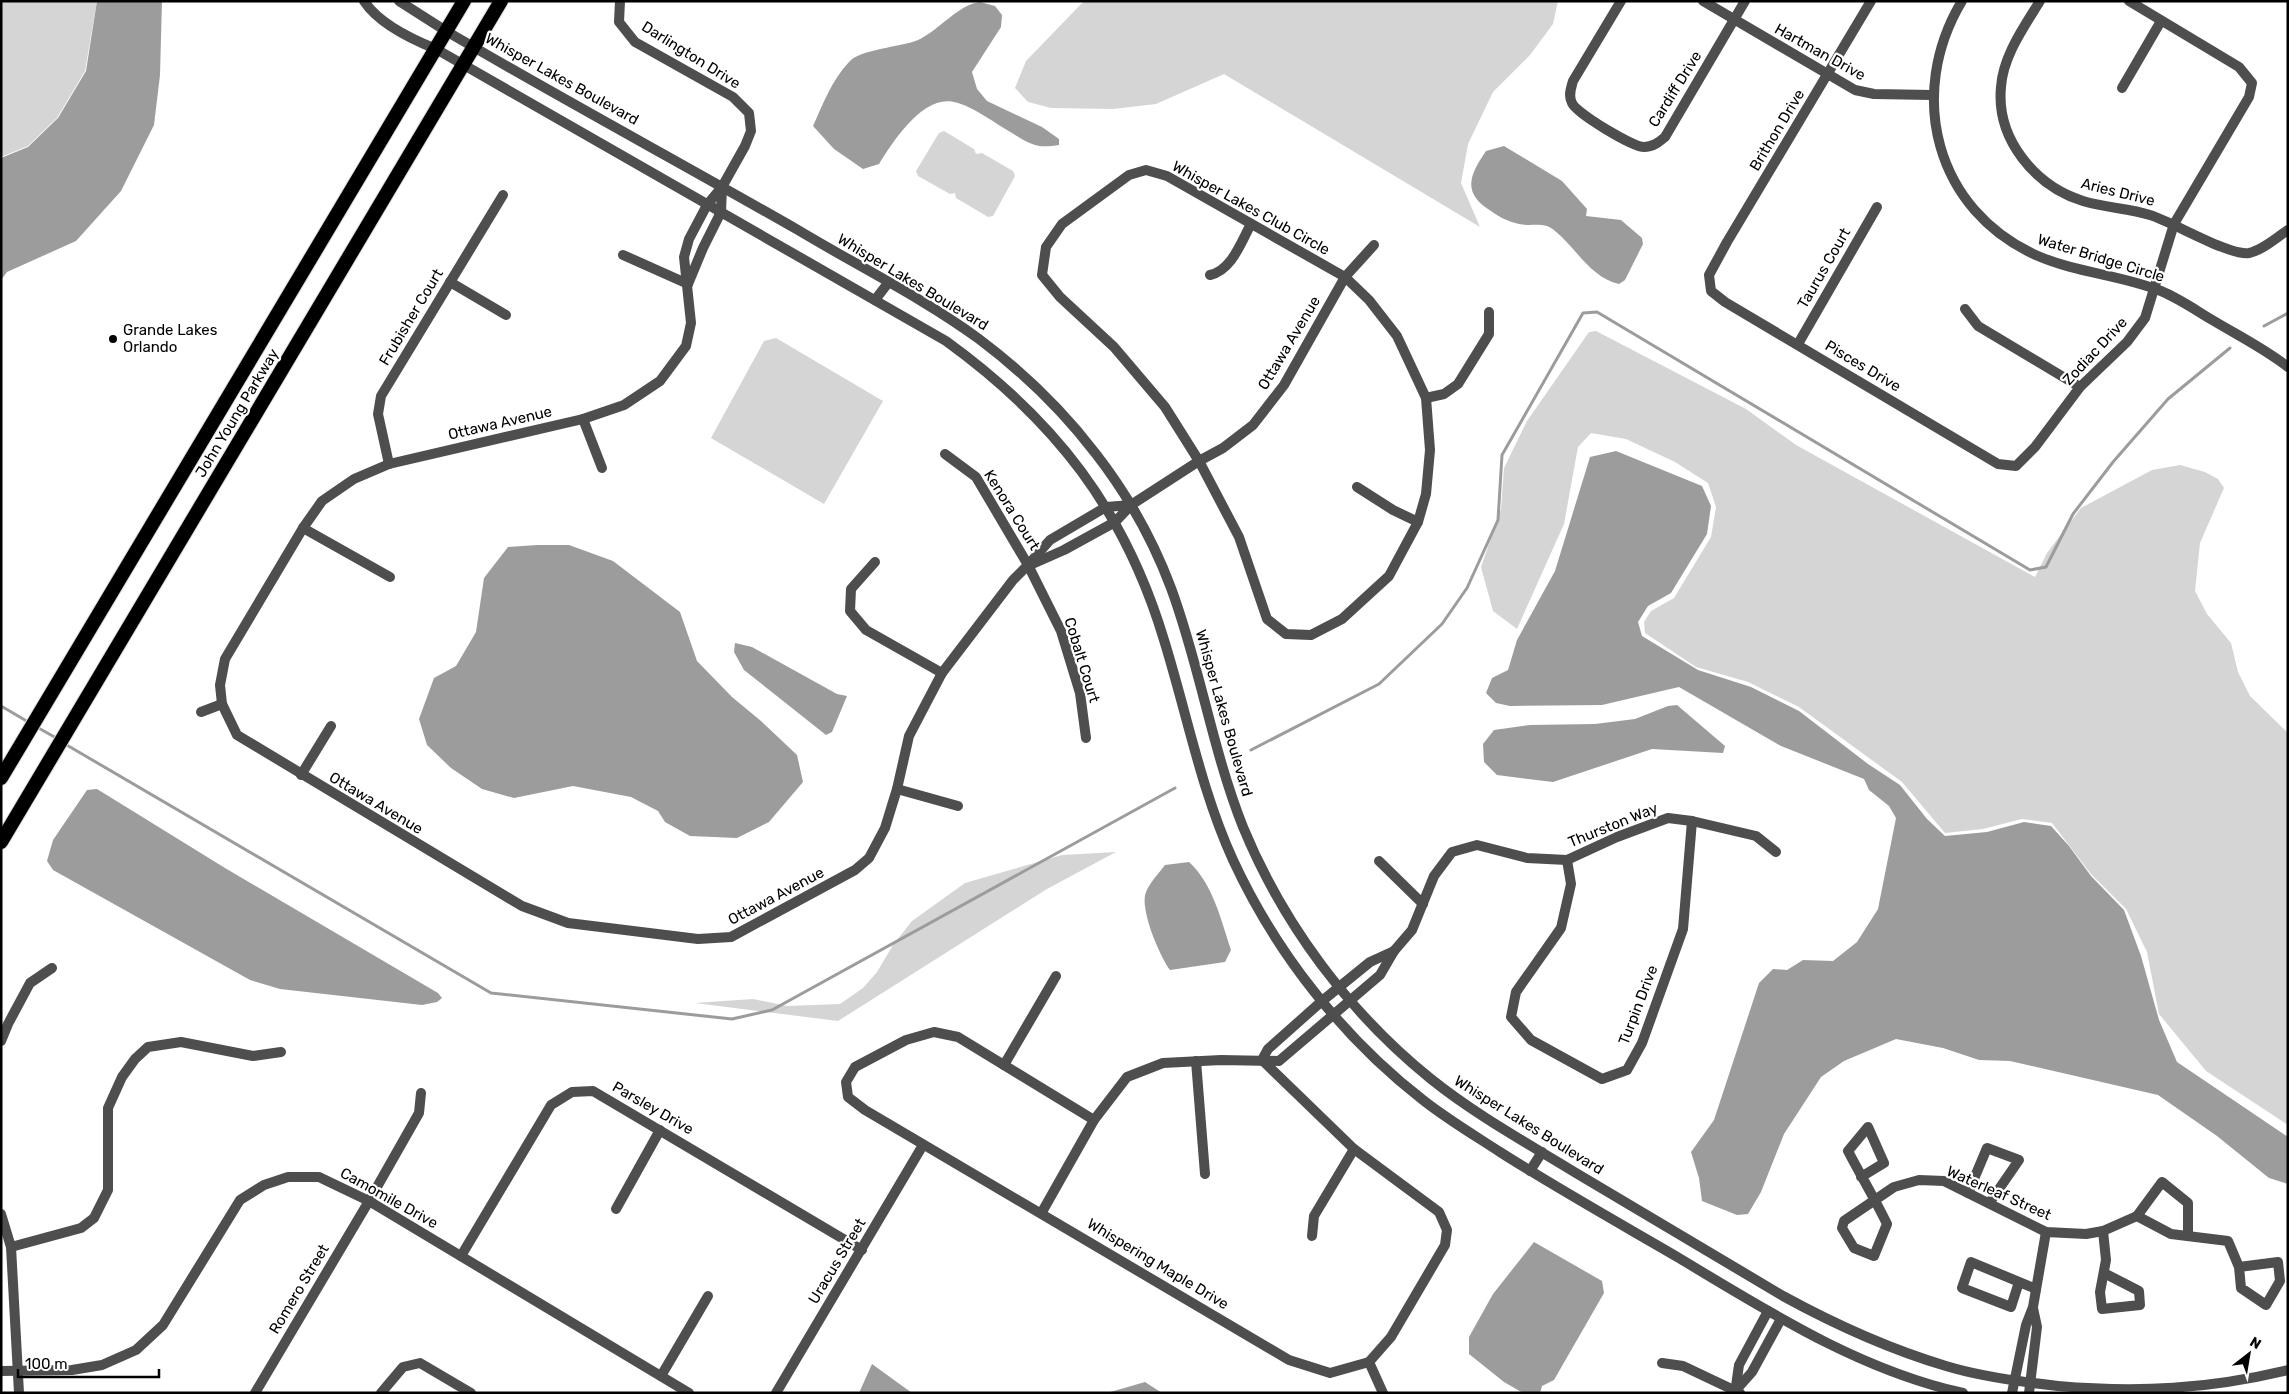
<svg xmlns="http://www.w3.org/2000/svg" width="2289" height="1394" font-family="Rubik,sans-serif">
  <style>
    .green { fill: #d5d5d5 }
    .water { fill: #9c9c9c }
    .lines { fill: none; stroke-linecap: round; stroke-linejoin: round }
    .stream { stroke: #9c9c9c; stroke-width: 3 }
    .trunk-casing { stroke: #dbdbdb; stroke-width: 16 }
    .minor { stroke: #4e4e4e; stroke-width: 10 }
    .tertiary { stroke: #4e4e4e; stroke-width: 10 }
    .trunk { stroke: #000; stroke-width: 14 }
    .poi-dot { fill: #000; stroke: #fff; stroke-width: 2 }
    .labels { text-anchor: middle; stroke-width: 4.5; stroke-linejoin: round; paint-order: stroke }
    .street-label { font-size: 15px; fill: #000; stroke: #fff }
    .poi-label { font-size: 15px; fill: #000; stroke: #fff; text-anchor: start }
  </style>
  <rect width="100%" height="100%" fill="#fff"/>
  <g class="green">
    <path d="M1 1H97L85 71 57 118 28 146 1 157Z"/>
    <path d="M1084 1H1558L1553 24 1530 55 1493 92 1468 144 1461 183 1480 227 1224 74 1156 104 1113 109 1051 108 1028 102 1015 88 1026 61Z"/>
    <path d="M944 131 974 149 976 154 982 153 1013 171 1015 176 993 216 988 217 956 198 955 193 950 194 918 176 916 171 939 133Z"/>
    <path d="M1596 331 1746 409 1796 445 2035 577 2047 553 2081 508 2152 470 2180 465 2205 472 2218 479 2224 488 2200 543 2195 591 2207 614 2231 643 2238 672 2250 696 2288 733V1125L2206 1071 2159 1014 2147 952 2126 909 2091 874 2052 823 2022 819 1983 829 1945 833 1902 782 1799 707 1748 682 1696 667 1645 633 1644 622 1651 611 1674 598 1711 537 1716 507 1708 483 1675 462 1626 439 1591 433 1578 447 1564 524 1517 629 1493 611 1481 567 1501 509 1504 468 1527 421 1589 332Z"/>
    <path d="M776 338 883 401 824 504 711 438 764 341Z"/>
    <path d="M1116 852 1047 889 838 1021 695 1003 753 999 787 1006 840 1004 863 988 877 972 893 945 912 921 965 883 1062 855Z"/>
  </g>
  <g class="water">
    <path d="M97 1H162L160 75 154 125 121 191 76 241 7 272 1 280V158L28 147 58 118 86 71Z"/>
    <path d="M980 2 995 6 1002 15 1001 27 972 72 977 89 987 101 1042 127 1059 139V145C1037 149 1030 144 1012 133 996 124 975 108 958 103 925 91 894 140 879 164L863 169 834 149 813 126C823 104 832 80 849 62 860 49 902 47 918 40 940 30 957 5 980 2Z"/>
    <path d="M1504 146 1562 181 1587 209 1586 216 1621 220 1642 238 1643 244 1625 280 1619 284C1591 278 1576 248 1555 231 1544 221 1532 227 1519 224 1509 222 1499 217 1491 211 1462 193 1469 176 1486 151Z"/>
    <path d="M1616 451 1702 486 1711 506 1707 534 1671 593 1648 606 1638 622 1642 636 1698 670 1751 687 1799 711 1868 764 1900 785 1927 819 1945 836 1987 832 2024 822 2051 826 2069 846 2091 876 2124 910 2141 956 2159 1020 2177 1062 2288 1137V1184L2269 1178 2217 1136 2158 1095 2010 1061 1979 1060 1943 1048 1896 1039 1844 1061 1821 1077 1784 1134 1761 1192 1748 1214 1737 1215 1702 1201 1699 1178 1691 1152 1714 1120 1759 983 1773 969 1787 970 1803 960 1833 961 1857 942 1878 909 1896 818 1889 806 1869 790 1864 779 1781 746 1679 687 1602 705 1510 706 1496 703 1486 693 1492 678 1508 670 1517 640 1555 571 1590 457Z"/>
    <path d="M537 545H569L613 561 680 612 697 661 732 697 761 721 797 755 803 782 769 822 737 838 690 836 665 822 658 811 631 797 573 786 514 798 482 789 451 768 427 745 419 719 434 678 456 666 476 632 484 578 508 547Z"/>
    <path d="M735 643 752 647 837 694 847 696 832 732 826 735 744 670 734 652Z"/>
    <path d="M1677 705 1725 746 1723 753 1652 749 1553 782 1497 775 1484 762 1483 744 1494 730 1530 725 1595 724 1635 719 1668 706Z"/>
    <path d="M97 789 225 868 438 993 442 998 437 1002 422 1005 280 989 250 980 53 870 47 861 53 840 87 790Z"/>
    <path d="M1189 862C1213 884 1221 920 1231 950L1225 962 1170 970C1160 957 1139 908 1146 892 1150 882 1159 873 1165 865Z"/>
    <path d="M1534 1242 1602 1281 1604 1293 1554 1380 1542 1386 1540 1393H1523L1504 1382 1469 1354V1337L1493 1294Z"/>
    <path d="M872 1364 912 1393H859Z"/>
    <path d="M1145 1382 1162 1393H1107Z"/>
  </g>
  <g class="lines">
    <g class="stream">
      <path d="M2264 326 2288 313"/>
      <path d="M1 706 30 723"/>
      <path d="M35 726 58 739"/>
      <path d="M65 744 491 993 732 1019 772 1010 1175 788"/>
      <path d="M1251 750 1379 684 1442 624 1467 588 1498 520 1502 455 1583 313 1597 312 2030 570 2046 567 2073 514 2113 462 2168 399 2230 348"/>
    </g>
    <g class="trunk-casing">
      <g id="trunk">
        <path d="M1 778 464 1"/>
        <path d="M1 842 501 1"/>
      </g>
    </g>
    <g class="minor">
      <path d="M364 1C379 24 411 39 436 49"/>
      <path d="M399 1 446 31"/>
      <path d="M620 1 619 22 635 42 733 97 749 113 751 131 745 146 722 187 707 205 689 239 684 257 691 323 686 346 660 381 624 405 583 419 389 464 354 479 322 501 303 528 225 659 220 685 222 704 237 735 522 906 568 923 698 939 731 937 855 870 869 858 885 828 897 789 909 736 942 673 1013 580 1028 565 1050 540 1106 507 1131 505"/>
      <path d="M1621 1 1573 81C1571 88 1568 96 1572 103 1577 114 1633 147 1644 147 1653 147 1659 142 1665 137L1745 1"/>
      <path d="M1703 1 1855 90 1874 94 1932 95"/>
      <path d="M1871 1 1727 242 1709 275 1711 291 1725 302 1998 464 2016 466 2035 447 2080 387 2127 342 2145 318 2174 224 2249 97 2252 83 2239 67 2129 1"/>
      <path d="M2040 1C2024 27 2003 56 2001 87 1996 139 2035 186 2083 201 2105 208 2129 208 2150 215 2173 222 2229 256 2249 253 2263 250 2276 238 2288 230"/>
      <path d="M2122 88 2161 21"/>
      <path d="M1146 170 1167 176 1345 277 1369 300 1397 336 1426 398 1430 450 1426 494 1418 522 1389 576 1342 619 1311 635 1286 634 1267 619 1239 537 1199 461 1165 407 1114 347 1060 297 1042 275 1046 247 1062 224 1129 175Z"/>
      <path d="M623 255 688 284"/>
      <path d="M1210 275C1232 270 1241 242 1251 224"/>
      <path d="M450 282 506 315"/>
      <path d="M688 284 703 248 721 212 722 187"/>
      <path d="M875 300 888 283"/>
      <path d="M1965 309 1978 326 2080 387"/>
      <path d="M1798 344 1877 207"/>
      <path d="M1426 398 1444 394 1458 384 1489 334V312"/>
      <path d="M583 419 602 468"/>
      <path d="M945 454 976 477 1028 565 1061 631 1080 693 1086 738"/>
      <path d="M389 464 378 414 381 396 503 195"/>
      <path d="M1357 487 1393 510 1418 522"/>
      <path d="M303 528 390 577"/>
      <path d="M875 562 851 589 850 611 866 630 942 673"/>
      <path d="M1030 565 1064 550 1115 522 1131 505 1199 461 1223 448 1253 425 1284 385 1345 277 1374 245"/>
      <path d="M201 712 222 704"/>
      <path d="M301 775 331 726"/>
      <path d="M897 789 958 806"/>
      <path d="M1567 860 1571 884 1561 928 1516 992 1511 1017 1531 1040 1602 1079 1627 1070 1642 1043 1683 929 1692 821"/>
      <path d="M1379 861 1423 904"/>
      <path d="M1 1041 8 1024 30 983 52 968"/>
      <path d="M1262 1060 1268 1049 1322 1001 1370 962 1394 951"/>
      <path d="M1196 1061 1205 1174"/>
      <path d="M1004 1065 1056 976"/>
      <path d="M1094 1120 958 1037 934 1032 906 1040 855 1067 846 1082 848 1097 865 1110 1289 1360 1330 1373 1369 1362 1391 1337 1445 1245 1447 1230 1439 1212 1354 1149 1262 1060"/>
      <path d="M1530 1171 1542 1152"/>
      <path d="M1861 1177 1884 1163 1868 1127 1848 1151C1861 1176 1875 1199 1887 1224L1874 1256 1854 1248 1842 1228 1844 1221 1894 1187 1919 1180 1944 1181 2046 1232 2086 1234 2103 1231 2137 1216 2171 1234 2228 1241 2239 1267 2278 1262 2280 1281 2266 1305 2241 1288 2239 1267"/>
      <path d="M1968 1193 1987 1148 2019 1160 1990 1202"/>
      <path d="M616 1209 660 1130"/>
      <path d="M1042 1212 1094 1120 1127 1077 1163 1063 1221 1060 1279 1061 1380 975 1394 951 1412 930 1434 876 1452 852 1477 845 1527 858 1567 860 1617 837 1668 818 1692 821 1756 836 1776 852"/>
      <path d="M1 1214 11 1247 19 1393"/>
      <path d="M2137 1216 2162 1182 2188 1203V1236"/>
      <path d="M2103 1231 2106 1260 2100 1292 2102 1309 2140 1305 2139 1291 2104 1273"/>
      <path d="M1312 1236 1314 1216 1354 1149"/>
      <path d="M11 1247 81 1228 94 1218 108 1190V1108L122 1077 135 1059 148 1047 181 1042 253 1056 281 1052"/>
      <path d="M461 1256 551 1105 572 1092 593 1091 862 1250"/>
      <path d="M2019 1282 2011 1307 1962 1288 1971 1262 2036 1289"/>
      <path d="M1369 1362 1383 1393"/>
      <path d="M1662 1363 1683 1366 1740 1393"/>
      <path d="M1 1371 72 1370 102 1365 136 1350 163 1325 240 1200 264 1185 288 1177H319L369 1201 689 1393"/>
      <path d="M661 1376 708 1296"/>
      <path d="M1736 1390 1752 1372 1781 1319"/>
      <path d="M255 1393 369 1201 419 1113 421 1093"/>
      <path d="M381 1393 403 1367 420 1363 471 1393"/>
      <path d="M776 1393 923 1145"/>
      <path d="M1735 1393 1739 1365 1768 1311"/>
      <path d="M2012 1393 2026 1325 2033 1307 2046 1232"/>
      <path d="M2029 1393 2037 1327 2033 1308"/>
    </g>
    <g class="tertiary">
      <path d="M1962 1C1906 94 1935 211 2038 256 2077 273 2122 275 2161 291 2180 299 2197 311 2214 321 2239 336 2265 349 2288 367"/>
      <path d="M446 31C562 99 681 163 798 230 858 266 923 298 979 339 1023 372 1063 411 1096 454 1127 494 1153 540 1171 588 1200 666 1212 749 1243 827 1283 924 1349 1013 1431 1079 1476 1115 1527 1143 1576 1173 1645 1214 1714 1255 1783 1296 1836 1325 1889 1349 1946 1366 1982 1377 2021 1382 2058 1386 2139 1393 2208 1389 2288 1370"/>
      <path d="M436 49 946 341C1055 420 1125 510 1164 640 1187 714 1201 790 1233 860 1276 953 1343 1038 1423 1100 1447 1119 1474 1135 1500 1152 1558 1189 1619 1223 1679 1258 1769 1312 1859 1370 1963 1393"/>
    </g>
    <use href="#trunk" class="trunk"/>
  </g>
  <circle class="poi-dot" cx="113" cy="339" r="5"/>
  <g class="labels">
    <g class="street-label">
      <text transform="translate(1820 52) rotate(29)" y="5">Hartman Drive</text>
      <text transform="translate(691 55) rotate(32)" y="5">Darlington Drive</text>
      <text transform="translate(562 79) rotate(29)" y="5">Whisper Lakes Boulevard</text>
      <text transform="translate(1675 89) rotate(-58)" y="5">Cardiff Drive</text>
      <text transform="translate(1777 130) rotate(-59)" y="5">Brithon Drive</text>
      <text transform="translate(2118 192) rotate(14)" y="5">Aries Drive</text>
      <text transform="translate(1251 208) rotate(29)" y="5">Whisper Lakes Club Circle</text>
      <text transform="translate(2101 258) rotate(17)" y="5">Water Bridge Circle</text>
      <text transform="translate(1824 268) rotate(-60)" y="5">Taurus Court</text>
      <text transform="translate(913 282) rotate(31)" y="5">Whisper Lakes Boulevard</text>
      <text transform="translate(411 317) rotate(-59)" y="5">Frubisher Court</text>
      <text transform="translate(1289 343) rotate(-59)" y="5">Ottawa Avenue</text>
      <text transform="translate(2095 351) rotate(-47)" y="5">Zodiac Drive</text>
      <text transform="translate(1863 366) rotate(31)" y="5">Pisces Drive</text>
      <text transform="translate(237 413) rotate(-59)" y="5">John Young Parkway</text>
      <text transform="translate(500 423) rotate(-13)" y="5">Ottawa Avenue</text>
      <text transform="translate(1012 510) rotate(58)" y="5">Kenora Court</text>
      <text transform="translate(1082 660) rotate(73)" y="5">Cobalt Court</text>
      <text transform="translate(1224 713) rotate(74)" y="5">Whisper Lakes Boulevard</text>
      <text transform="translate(376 803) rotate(31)" y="5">Ottawa Avenue</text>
      <text transform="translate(1613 825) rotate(-22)" y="5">Thurston Way</text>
      <text transform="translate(776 896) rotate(-28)" y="5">Ottawa Avenue</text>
      <text transform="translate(1638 1005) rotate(-69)" y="5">Turpin Drive</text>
      <text transform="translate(653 1108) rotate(30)" y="5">Parsley Drive</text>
      <text transform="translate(1529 1125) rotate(32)" y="5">Whisper Lakes Boulevard</text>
      <text transform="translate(1999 1193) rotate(24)" y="5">Waterleaf Street</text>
      <text transform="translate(389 1198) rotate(29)" y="5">Camomile Drive</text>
      <text transform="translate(837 1261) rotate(-59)" y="5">Uracus Street</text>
      <text transform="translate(1158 1264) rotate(31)" y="5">Whispering Maple Drive</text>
      <text transform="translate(299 1289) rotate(-59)" y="5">Romero Street</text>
    </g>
    <g class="poi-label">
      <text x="123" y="335">Grande Lakes<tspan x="123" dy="17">Orlando</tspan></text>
    </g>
  </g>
  <rect width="2289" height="1394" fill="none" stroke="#000000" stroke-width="5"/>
  <g transform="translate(2249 1354) rotate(31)" stroke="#ffffff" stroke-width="4" paint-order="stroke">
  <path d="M0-4L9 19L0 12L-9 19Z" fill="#000000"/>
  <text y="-8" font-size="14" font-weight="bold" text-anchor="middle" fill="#000000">N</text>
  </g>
  <path d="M18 1369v8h141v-8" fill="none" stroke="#000000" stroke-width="2.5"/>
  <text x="25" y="1369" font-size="15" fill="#000000" stroke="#ffffff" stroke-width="4" paint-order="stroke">100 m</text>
</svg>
